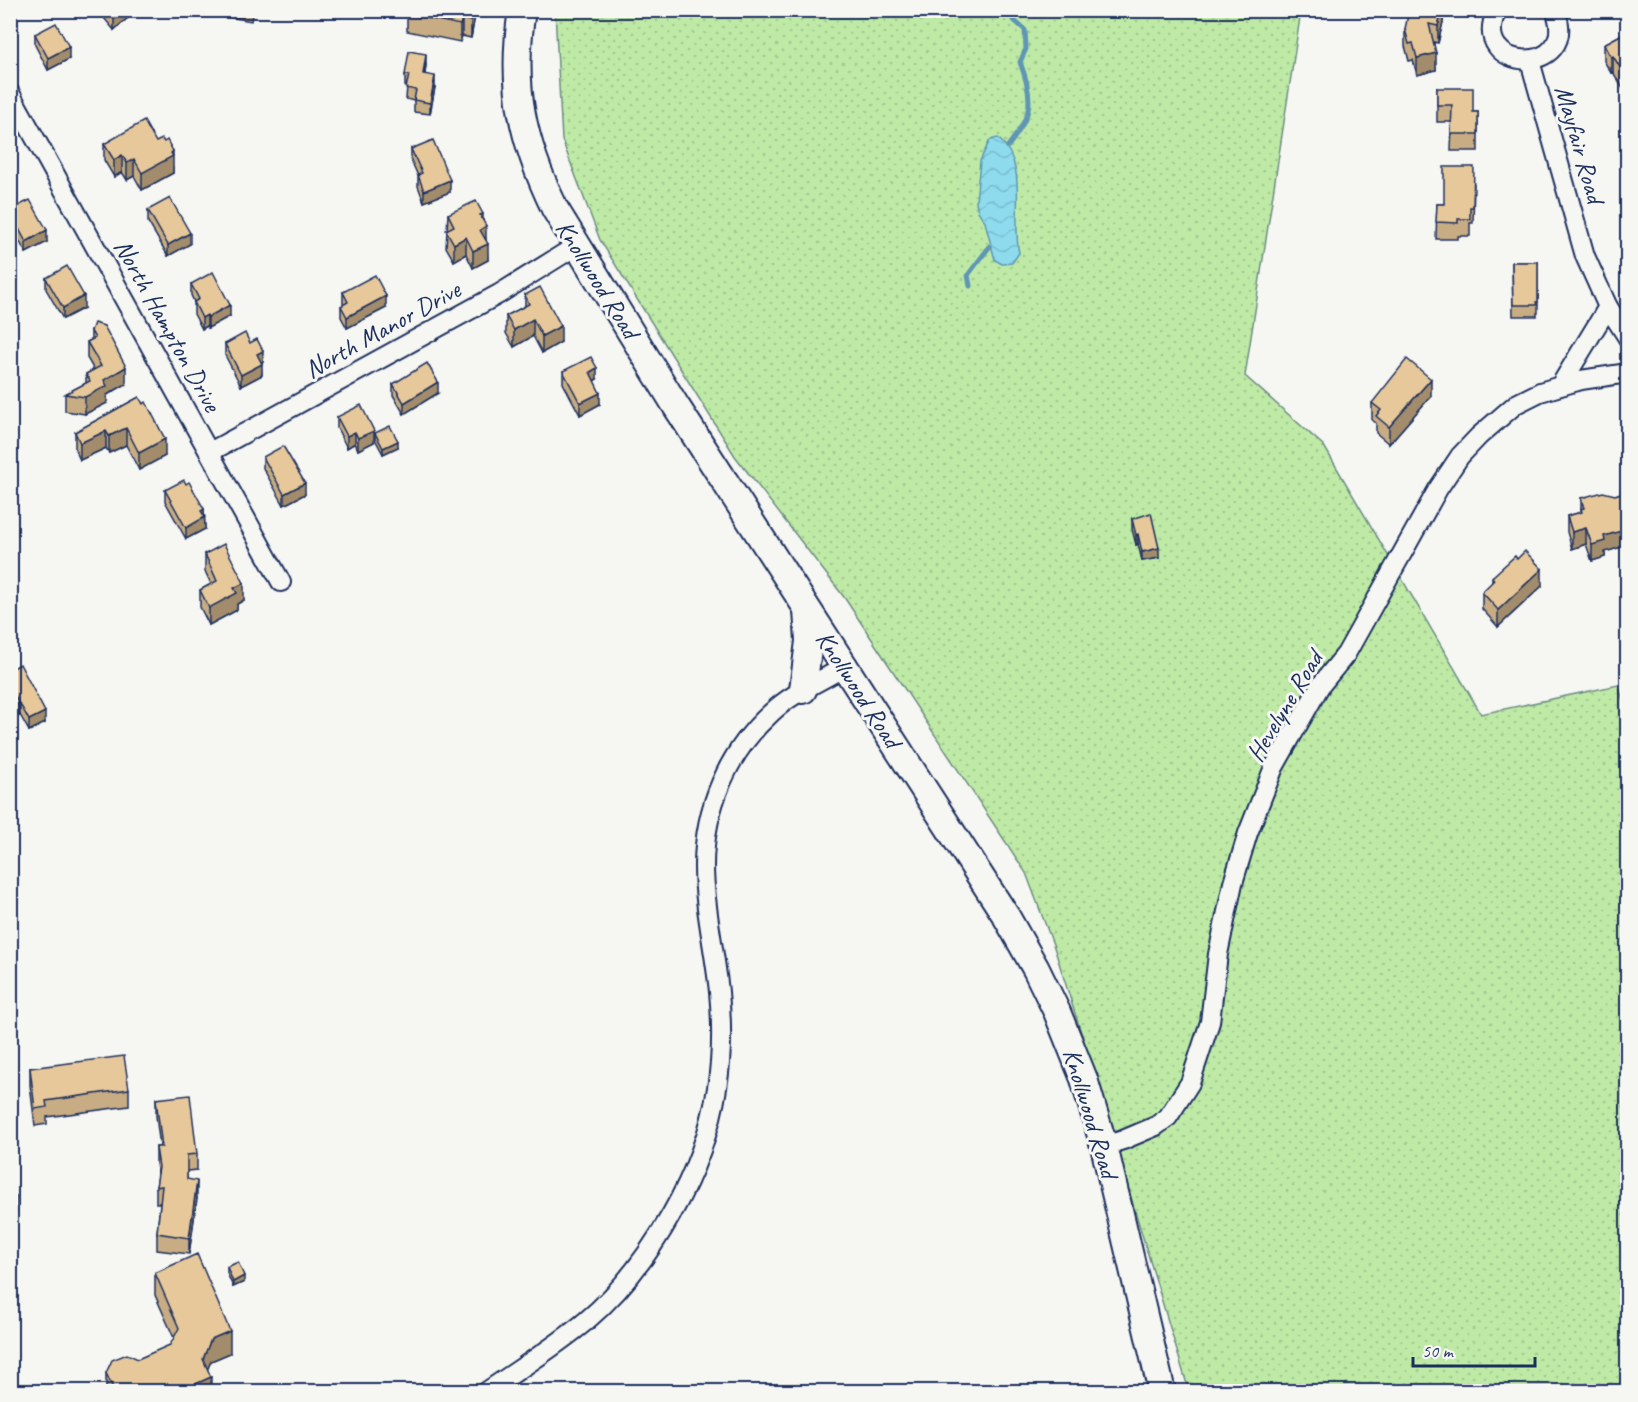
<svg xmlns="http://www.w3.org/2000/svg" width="1638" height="1402" font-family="Caveat,sans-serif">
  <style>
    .grass { fill: url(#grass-dots); stroke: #6c8c82; stroke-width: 1.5 }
    .water { fill: url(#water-waves); stroke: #5f96b4; stroke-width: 1.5 }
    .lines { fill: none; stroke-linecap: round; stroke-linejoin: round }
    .stream { stroke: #5f96b4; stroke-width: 5 }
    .minor-casing { stroke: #1b2f5e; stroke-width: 22 }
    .secondary-casing { stroke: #1b2f5e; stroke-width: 30 }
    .minor { stroke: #f6f6f2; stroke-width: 18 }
    .secondary { stroke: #f6f6f2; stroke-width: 26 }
    .wall { fill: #c7ac84; stroke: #1b2f5e; stroke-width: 1.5 }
    .shaded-wall { fill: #a28c6c; stroke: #1b2f5e; stroke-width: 1.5 }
    .building { fill: #e7c89a; stroke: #1b2f5e; stroke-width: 1.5 }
    .labels { text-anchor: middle; stroke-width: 6; stroke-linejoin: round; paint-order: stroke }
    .street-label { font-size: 26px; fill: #1b2f5e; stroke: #f6f6f2 }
  </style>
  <defs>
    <pattern id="grass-dots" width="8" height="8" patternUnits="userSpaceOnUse" patternTransform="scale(1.5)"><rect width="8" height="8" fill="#beeaa6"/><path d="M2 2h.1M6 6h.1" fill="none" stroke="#a3c991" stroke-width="1.8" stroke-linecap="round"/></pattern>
    <pattern id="water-waves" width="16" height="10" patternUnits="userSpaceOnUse" patternTransform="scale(1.5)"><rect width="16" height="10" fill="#8ddbed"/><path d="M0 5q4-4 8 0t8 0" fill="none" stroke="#79bcce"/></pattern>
  </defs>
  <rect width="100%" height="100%" fill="#f6f6f2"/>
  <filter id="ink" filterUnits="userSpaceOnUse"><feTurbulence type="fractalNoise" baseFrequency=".0167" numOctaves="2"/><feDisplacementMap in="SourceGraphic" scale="12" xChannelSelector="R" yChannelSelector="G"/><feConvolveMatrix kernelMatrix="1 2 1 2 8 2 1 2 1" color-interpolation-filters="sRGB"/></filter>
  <g filter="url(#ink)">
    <path class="grass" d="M555 11H1301L1245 376 1324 446 1481 714 1618 685 1627 711V1391H1189L1091 1064 1054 947 1026 873 844 597 735 456 600 240 562 140Z"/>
    <path class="water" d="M998 138C1030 165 1011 218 1019 253L1012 263 1002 264 995 260 985 222 978 211 976 202 980 161 990 140Z"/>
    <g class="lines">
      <g class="stream">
        <path d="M1008 146C1033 115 1034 99 1020 62L1026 49 1025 30 1008 15V10"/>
        <path d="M970 286 968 275 990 246"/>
      </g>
      <g class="minor-casing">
        <g id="minor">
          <path d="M1497 10C1467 74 1582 78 1555 10"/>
          <path d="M1530 61 1585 256 1608 307 1628 338"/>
          <path d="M10 93 281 582"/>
          <path d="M1560 386 1608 307"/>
          <path d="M210 452 499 294 576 246"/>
          <path d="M1104 1146 1123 1140 1156 1126 1168 1117 1190 1083 1210 1022 1218 954 1233 883 1248 833 1274 767 1320 686 1346 654 1438 489 1460 456 1479 436 1516 404 1540 392 1581 380 1628 373"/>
          <path d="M486 1392C519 1369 555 1347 586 1321 650 1267 705 1170 717 1088 722 1057 722 1023 719 992 715 951 704 908 704 866 704 808 728 752 771 713 792 693 819 682 844 667"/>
        </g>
      </g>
      <g class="secondary-casing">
        <g id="secondary">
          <path d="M522 10C510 86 522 141 555 209L676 406 1006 916 1036 969 1057 1012 1084 1079 1104 1146 1162 1392"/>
          <path d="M803 690 809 641 807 610"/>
        </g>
      </g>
      <use href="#minor" class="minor"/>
      <use href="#secondary" class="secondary"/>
    </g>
    <g class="wall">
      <path d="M99 10H137L114 30 99 12Z"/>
      <path d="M218 10H253L251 21 218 15Z"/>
      <path d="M384 10H401L400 17 384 14Z"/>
      <path d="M474 10V21L471 38 462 36 460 42 407 31V14Z"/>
      <path d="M1443 10V22L1438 43 1434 42 1436 70 1417 75 1413 60 1409 61 1405 46V29Z"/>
      <path d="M1628 31V97L1613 72 1611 73 1604 61V44Z"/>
      <path d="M35 34 69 59 48 70 35 45Z"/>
      <path d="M426 65 425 74 435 87 430 114 414 112V101L406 99 407 86H405V75Z"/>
      <path d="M1437 88 1473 112H1478V151H1451L1452 122H1437Z"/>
      <path d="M156 142 173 168V173L142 190 134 176 127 180 122 172 114 177 104 160V144Z"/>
      <path d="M411 149 450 192 424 202 418 186V176L411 160Z"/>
      <path d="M1474 184 1473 223H1470V236H1458V239H1436L1437 204H1444Z"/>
      <path d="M10 210 47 242 26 253 10 224Z"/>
      <path d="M148 210 190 244 168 256 148 222Z"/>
      <path d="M448 214 483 220 486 241 488 260 473 268 466 254 454 261 446 247Z"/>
      <path d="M1512 262H1538V313H1537V316H1513Z"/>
      <path d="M46 278 84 308 63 319 46 289Z"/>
      <path d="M191 284 230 316 208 328 207 326 202 329 194 314V302L191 295Z"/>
      <path d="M343 292 386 308 347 328 341 317V306L343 305Z"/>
      <path d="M525 295 561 342 542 353 533 336 514 347 506 333V316L525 306Z"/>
      <path d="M91 331 126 384 107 395V403L85 414 65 411V394L86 383V374L94 370 87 358V342L91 340Z"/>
      <path d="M225 344 263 362 261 363 262 375 241 386 225 355Z"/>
      <path d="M563 371 597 379 594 381 600 404 580 415 563 383Z"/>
      <path d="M393 384 438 393 404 414 393 395Z"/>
      <path d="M1431 396 1389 444 1376 433V423L1372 420V403Z"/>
      <path d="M139 397 165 456 139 470 126 445 109 453 106 448 80 460 75 449V432Z"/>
      <path d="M337 417 374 442 358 450 355 443 347 448 337 428Z"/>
      <path d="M375 433 398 447 383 454 375 439Z"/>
      <path d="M263 457 305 494 284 505 263 468Z"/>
      <path d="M186 484 204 509 205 529 186 539 165 501V490Z"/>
      <path d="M1628 491V545L1605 552V557L1592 561 1586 544 1572 549 1567 532V516L1581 512V498L1615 495Z"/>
      <path d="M1132 519 1159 558 1142 561 1138 544 1136 545 1132 529Z"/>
      <path d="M205 554 244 600 237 604V610L209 625 200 607V590L211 584 205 571Z"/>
      <path d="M1517 559 1542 586 1498 627 1482 609V592L1492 583V577Z"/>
      <path d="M10 670 45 723 29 731 20 715 19 716 10 698Z"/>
      <path d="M30 1068 129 1089V1106L47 1117V1124L35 1126 30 1085Z"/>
      <path d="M156 1099 197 1154V1170L187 1171V1180L197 1198 189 1254 157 1250V1233L160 1203H156V1187L158 1175 156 1164V1147H160L156 1116Z"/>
      <path d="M227 1267 244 1282 233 1287 227 1273Z"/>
      <path d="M155 1273 230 1353 211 1361 207 1370 211 1392H106V1373L170 1345 174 1338 155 1295Z"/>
    </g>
    <g class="shaded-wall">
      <path d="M123 10H137L114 30V19Z"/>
      <path d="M473 10H474V21L471 38V21Z"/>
      <path d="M1442 10H1443V22L1438 43V26Z"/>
      <path d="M462 19V36L460 42V25Z"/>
      <path d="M69 47V59L48 70V58Z"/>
      <path d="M1436 53V70L1417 75V58Z"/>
      <path d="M426 54V65L423 85V74Z"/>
      <path d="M1613 56V72L1611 73V57Z"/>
      <path d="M435 76V87L430 114V103Z"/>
      <path d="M173 151V173L142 190V173Z"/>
      <path d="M122 155V172L114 177V160Z"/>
      <path d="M134 159V176L127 180V163Z"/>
      <path d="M450 180V192L424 202V191Z"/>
      <path d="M483 214V228L486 226V243L480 247V215Z"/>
      <path d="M47 230V242L26 253V242Z"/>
      <path d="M190 233V244L168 256V245Z"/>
      <path d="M466 237V254L454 261V244Z"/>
      <path d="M488 244V260L473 268V251Z"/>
      <path d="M84 296V308L63 319V308Z"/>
      <path d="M386 296V308L347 328V317Z"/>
      <path d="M230 305V316L208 328V317Z"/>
      <path d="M207 315V326L202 329V318Z"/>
      <path d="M533 319V336L514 347V330Z"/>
      <path d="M561 326V342L542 353V336Z"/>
      <path d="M263 351V362L257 365V354Z"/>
      <path d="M262 364V375L241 386V375Z"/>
      <path d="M126 367V384L107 395V403L85 414V397L104 380Z"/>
      <path d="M597 368V379L590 383V372Z"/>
      <path d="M1431 379V396L1389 444V427Z"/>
      <path d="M438 382V393L404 414V403Z"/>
      <path d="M600 393V404L580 415V403Z"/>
      <path d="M126 428V445L109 453V436Z"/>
      <path d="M106 431V448L80 460V443Z"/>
      <path d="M374 431V442L358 450V438Z"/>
      <path d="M355 432V443L347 448V436Z"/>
      <path d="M165 439V456L139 470V453Z"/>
      <path d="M398 441V447L383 454V448Z"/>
      <path d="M305 483V494L284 505V494Z"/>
      <path d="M204 509 205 529 186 539V528L201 511Z"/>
      <path d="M1586 528V544L1572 549V532Z"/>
      <path d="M1628 529V545L1605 552V557L1592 561V545L1604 536Z"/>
      <path d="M1138 534V544L1136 545V535Z"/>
      <path d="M1159 548V558L1142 561V552Z"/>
      <path d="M1542 569V586L1498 627V610Z"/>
      <path d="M244 583V600L237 604V610L209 625V608L234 588Z"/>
      <path d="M19 704H20V715L19 716Z"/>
      <path d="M45 712V723L29 731V720Z"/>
      <path d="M197 1181V1198L189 1254V1238Z"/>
      <path d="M16 1196V1212L10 1227V1210Z"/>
      <path d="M244 1276V1282L233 1287V1282Z"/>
      <path d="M230 1331V1353L211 1361 203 1380 211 1377V1392H178L203 1359 211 1339Z"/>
    </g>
    <g class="building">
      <path d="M107 10H123L114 19Z"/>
      <path d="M408 10H473L471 21 462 19 460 25 407 14Z"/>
      <path d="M1409 10H1442L1438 26 1429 24 1436 53 1417 58 1413 43 1409 44 1405 29Z"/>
      <path d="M56 23 69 47 48 58 35 34Z"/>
      <path d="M1628 31V80L1613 56 1611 57 1604 44Z"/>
      <path d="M409 51 426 54 423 74 435 76 430 103 414 100 416 90 406 88 409 75H405Z"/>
      <path d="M1437 88H1473V112H1478V134H1451L1452 105H1437Z"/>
      <path d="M144 121 156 142 162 139 164 142 167 140 173 151 171 153 173 156 142 173 134 159 127 163 122 155 114 160 104 144Z"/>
      <path d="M433 140 450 180 424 191 418 175 422 173 411 149Z"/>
      <path d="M1444 167H1474L1473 207H1470V219H1458V223L1436 222 1437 204H1444Z"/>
      <path d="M170 198 190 233 168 245 148 210Z"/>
      <path d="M30 200 47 230 26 242 10 212V210Z"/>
      <path d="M476 201 483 214 480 215 486 226 480 230 488 244 473 251 466 237 454 244 446 230 454 226 448 214Z"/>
      <path d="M1512 262H1538V302H1536L1537 305H1513Z"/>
      <path d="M67 266 84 296 63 308 46 278Z"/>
      <path d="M213 272 230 305 208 317 207 315 202 318 194 302 199 299 191 284Z"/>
      <path d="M375 275 386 296 347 317 341 306 348 302 343 292Z"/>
      <path d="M540 287 561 326 542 336 533 319 514 330 506 316 529 304 525 295Z"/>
      <path d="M94 323 104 326 126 367 104 380 107 386 85 397 65 394 90 381 86 374 101 366 87 342 95 338 91 331Z"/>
      <path d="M245 333 250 343 257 339 263 351 257 354 262 364 241 375 225 344Z"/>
      <path d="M591 357 597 368 590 372 600 393 580 403 563 371Z"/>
      <path d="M1407 359 1431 379 1389 427 1376 416 1381 410 1372 403Z"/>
      <path d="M427 363 438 382 404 403 393 384Z"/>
      <path d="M139 397 143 404 146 402 165 439 139 453 126 428 109 436 106 431 80 443 75 432Z"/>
      <path d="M361 405 374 431 358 438 355 432 347 436 337 417Z"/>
      <path d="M390 426 398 441 383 448 375 433Z"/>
      <path d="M283 446 305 483 284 494 263 457Z"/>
      <path d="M184 480 186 484 189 482 204 509 201 511 205 517 186 528 165 490Z"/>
      <path d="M1628 491V529L1604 536 1605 541 1592 545 1586 528 1572 532 1567 516 1582 512 1581 509 1584 508 1581 498 1603 492 1615 495Z"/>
      <path d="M1151 513 1159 548 1142 552 1138 534 1136 535 1132 519Z"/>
      <path d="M224 544 244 583 234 588 237 593 209 608 200 590 217 581 205 554Z"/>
      <path d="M1525 551 1542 569 1498 610 1482 592 1494 580 1492 577 1515 556 1517 559Z"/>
      <path d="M20 664 45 712 29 720 20 704H19L10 687V670Z"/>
      <path d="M124 1056 129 1089 46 1101 47 1107 35 1109 30 1068Z"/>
      <path d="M190 1095 197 1154 187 1155V1179L197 1181 189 1238 157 1233 162 1186 156 1187 159 1167 156 1147H162L156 1099Z"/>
      <path d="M10 1194 16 1196 10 1210Z"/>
      <path d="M197 1254 230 1331 211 1339 203 1359 211 1377 178 1392H122L113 1388 106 1373 112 1360 127 1354 138 1359 170 1345 179 1328 155 1273Z"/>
      <path d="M238 1262 244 1276 233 1282 227 1267Z"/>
    </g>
  </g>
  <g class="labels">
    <g class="street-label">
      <text transform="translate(1580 144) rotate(74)" y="9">Mayfair Road</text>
      <text transform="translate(598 279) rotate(58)" y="9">Knollwood Road</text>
      <text transform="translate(168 325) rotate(61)" y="9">North Hampton Drive</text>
      <text transform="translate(382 329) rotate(-29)" y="9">North Manor Drive</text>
      <text transform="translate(859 689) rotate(57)" y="9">Knollwood Road</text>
      <text transform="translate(1284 706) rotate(-59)" y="9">Hevelyne Road</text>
      <text transform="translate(1091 1113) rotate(73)" y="9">Knollwood Road</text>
    </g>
  </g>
  <rect width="1638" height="1402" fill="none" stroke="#f6f6f2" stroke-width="36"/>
  <rect x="18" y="18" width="1602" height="1366" fill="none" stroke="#1b2f5e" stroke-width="2" filter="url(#ink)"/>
  <path d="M1413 1357v9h122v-9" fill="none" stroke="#1b2f5e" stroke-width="3"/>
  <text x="1422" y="1357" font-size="18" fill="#1b2f5e" stroke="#f6f6f2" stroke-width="4.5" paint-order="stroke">50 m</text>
</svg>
